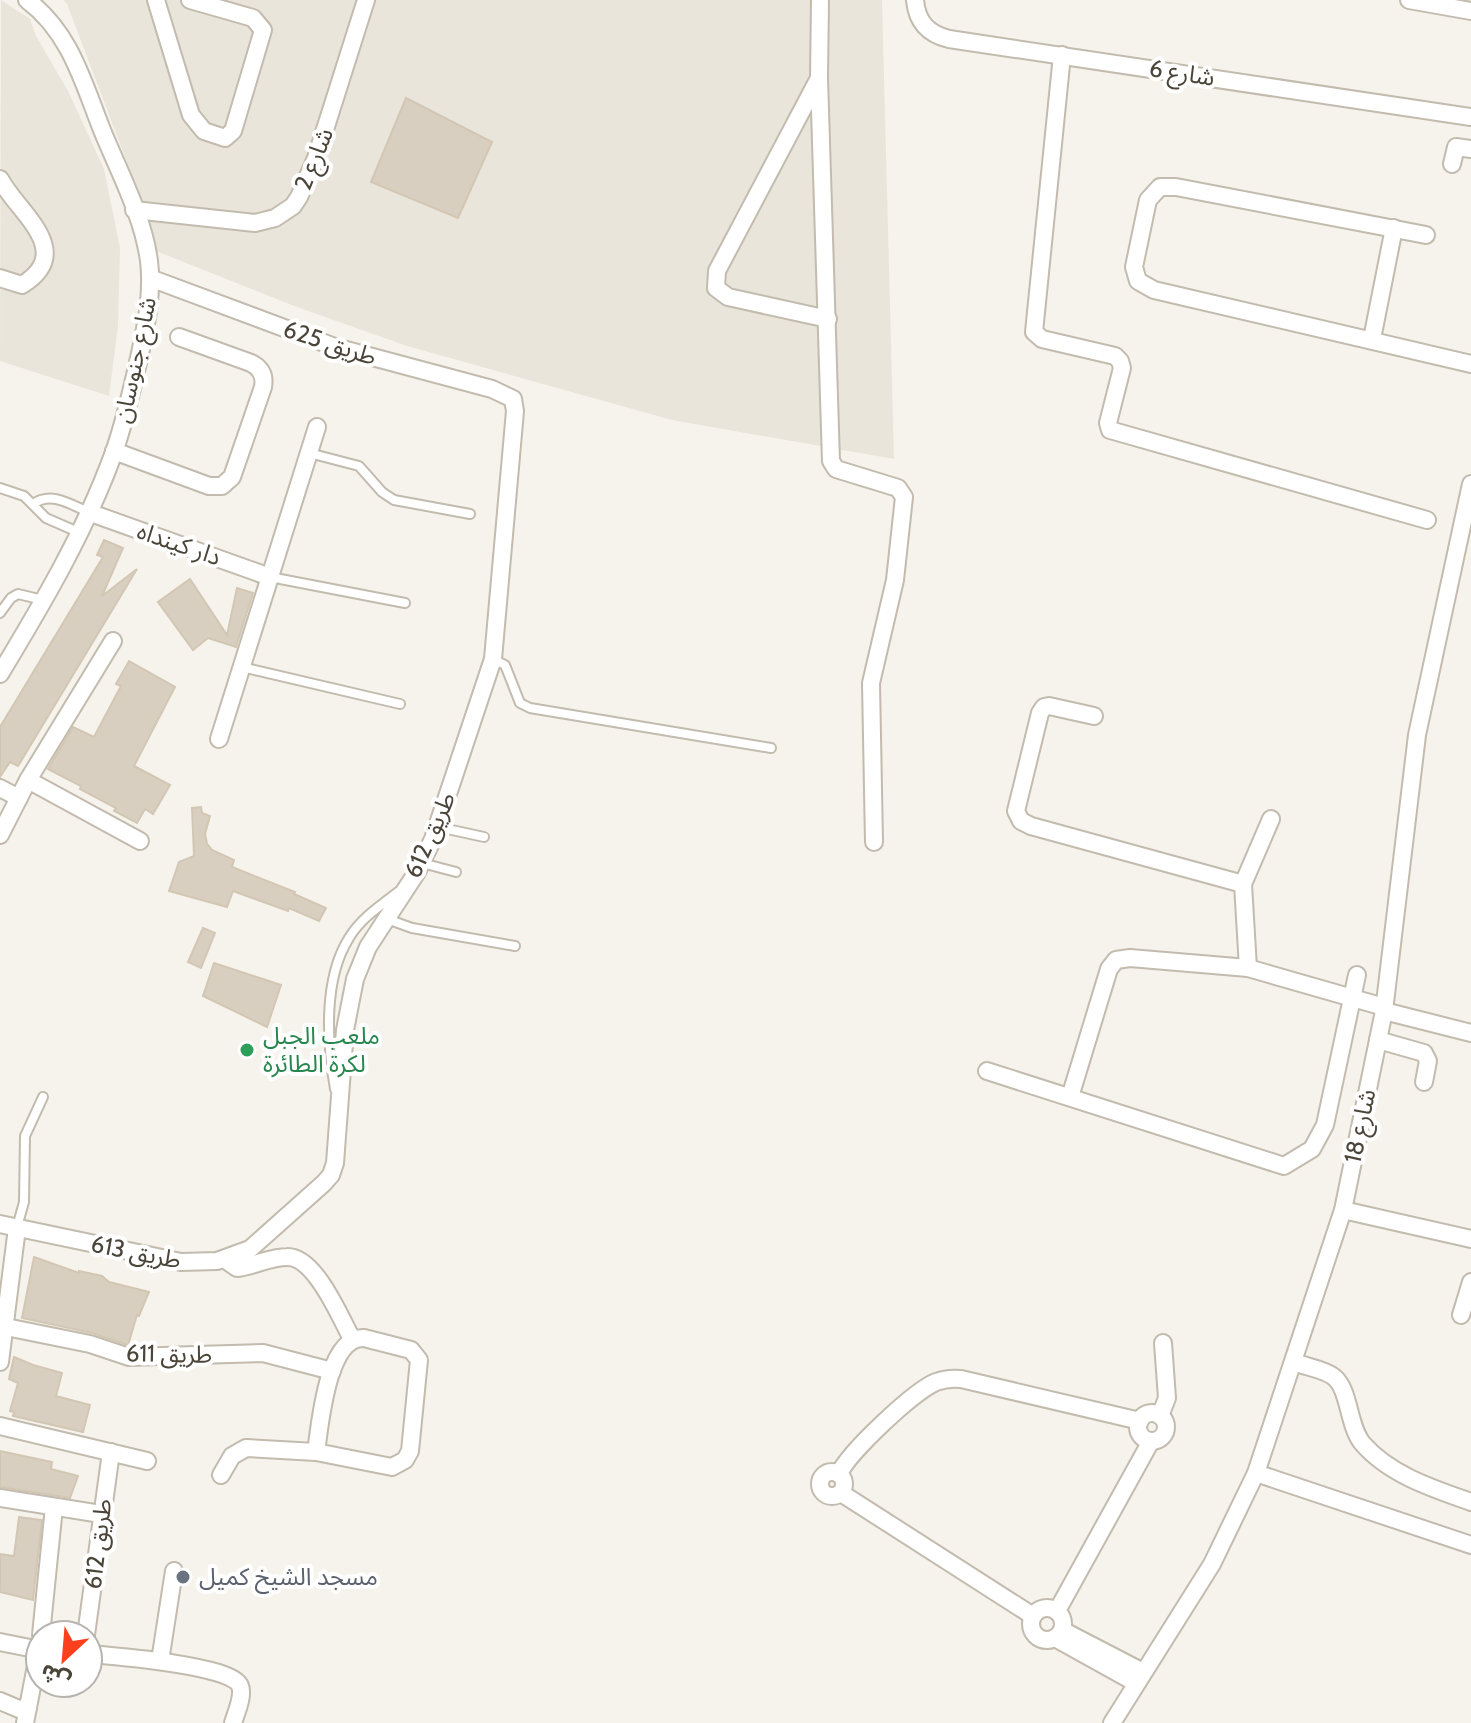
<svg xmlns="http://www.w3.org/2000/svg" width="1471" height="1723" font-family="Cabin,'Noto Sans Arabic',sans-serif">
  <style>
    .residential { fill: #eae5da }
    .building { fill: #d8cfc1; stroke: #d3c7b4; stroke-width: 2 }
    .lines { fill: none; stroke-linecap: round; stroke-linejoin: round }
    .service-casing { stroke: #c2bbae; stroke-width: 12 }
    .minor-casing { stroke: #c2bbae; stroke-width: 20 }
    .service { stroke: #fff; stroke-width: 8 }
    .minor { stroke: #fff; stroke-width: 16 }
    .leisure-dot { fill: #2e9e5b; stroke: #fff; stroke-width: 3 }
    .worship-dot { fill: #6b7280; stroke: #fff; stroke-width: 3 }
    .labels { text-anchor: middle; stroke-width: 8; stroke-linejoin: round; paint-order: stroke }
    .street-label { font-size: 24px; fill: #4b4439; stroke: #fff }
    .leisure-label { font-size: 24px; fill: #27864d; stroke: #fff; text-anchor: start }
    .worship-label { font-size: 24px; fill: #5b616d; stroke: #fff; text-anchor: start }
  </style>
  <rect width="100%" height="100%" fill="#f6f3ec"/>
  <g class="residential">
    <path d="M1 0 30 19 36 36 68 91 104 169 120 248 118 326 109 396 0 361Z"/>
    <path d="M63 0H882L894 459 672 420 407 346 297 307 156 251 131 173 67 4Z"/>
  </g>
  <g class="building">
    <path d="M406 98 492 142 458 218 371 182Z"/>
    <path d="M104 540 123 548 102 596 137 569 18 766 10 762 0 777V727L103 557 97 555Z"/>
    <path d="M190 579 227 635 237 588 253 593 236 647 208 638 193 650 158 602Z"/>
    <path d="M129 661 175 687 134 766 170 785 153 814 145 809 137 823 114 811 116 808 80 789 81 786 48 769 73 727 94 737 121 686 116 684Z"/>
    <path d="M201 807 202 813 210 816 205 834 207 844 212 850 234 860 232 867 295 892 294 894 326 908 319 921 289 908 288 911 233 891 227 907 169 891 179 862 194 856 192 808Z"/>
    <path d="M203 928 215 933 201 968 188 962Z"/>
    <path d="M214 963 281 985 267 1027 203 996Z"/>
    <path d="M34 1257 79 1273V1271L102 1276 109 1282 149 1292 139 1316 137 1315 128 1345 92 1333 22 1318Z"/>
    <path d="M14 1357 33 1365 62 1373 56 1396 90 1405 83 1432 13 1416 14 1412 10 1411 18 1383 9 1379Z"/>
    <path d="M0 1451 52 1462 51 1469 78 1476 70 1498 0 1487Z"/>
    <path d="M19 1517 42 1520 33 1600 0 1592V1554L14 1556Z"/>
  </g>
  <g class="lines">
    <g class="service-casing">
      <g id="service">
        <path d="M309 453 359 466 382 492 394 500 470 514"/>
        <path d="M0 488 24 496 46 518 78 532"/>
        <path d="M33 504C51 491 70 504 88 512"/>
        <path d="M270 577 405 603"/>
        <path d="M0 613 11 598 18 594 43 600"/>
        <path d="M493 659 505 665 520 703 530 708 771 748"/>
        <path d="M242 667 400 704"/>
        <path d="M438 827 484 837"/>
        <path d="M422 863 456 872"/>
        <path d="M387 919 412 928 515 946"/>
        <path d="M335 1089C327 1043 323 979 349 938 360 919 381 905 398 892"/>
        <path d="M17 1227 24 1202 25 1136 43 1097"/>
      </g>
    </g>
    <g class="minor-casing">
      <g id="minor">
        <path d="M156 0 191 115 204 131 225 138 233 131 263 30 253 18 190 0"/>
        <path d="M820 0 819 78 831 461 836 469 898 488 904 497 895 580 871 683 874 842"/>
        <path d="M915 0C917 22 928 34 949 39L1471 117"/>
        <path d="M1409 0 1471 11"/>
        <path d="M1062 55 1034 332 1042 339 1115 356 1120 361 1122 368 1108 423 1110 430 1427 520"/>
        <path d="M818 80 717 271 716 288 728 297 828 319"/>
        <path d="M1452 164 1456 147 1471 149"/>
        <path d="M0 179C17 212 77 251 22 285L0 278"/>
        <path d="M134 210 255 223 275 218 293 206 299 197 316 158 366 0"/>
        <path d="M1426 235 1176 187H1160L1148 200 1134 267 1138 281 1154 290 1471 364"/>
        <path d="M1372 339 1394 228"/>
        <path d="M114 451 209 486H222L232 477 263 387C265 376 261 368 251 363L179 337"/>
        <path d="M88 512 270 577"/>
        <path d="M0 674C43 603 86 530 114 452 125 421 132 389 139 358 146 326 153 294 149 261 143 216 119 172 102 130 83 82 70 32 27 0"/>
        <path d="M1094 716 1049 706 1044 707 1040 713 1016 811 1021 821 1031 826 1243 884"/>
        <path d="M219 739 317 427"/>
        <path d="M28 780 140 841"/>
        <path d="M0 788 19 798"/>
        <path d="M0 835 28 780 113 641"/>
        <path d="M1248 968 1243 884 1271 819"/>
        <path d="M1384 1011 1471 1033"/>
        <path d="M1378 1040 1424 1053 1428 1061 1424 1082"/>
        <path d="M987 1071 1284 1166 1312 1149 1325 1125 1357 975"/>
        <path d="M1070 1097 1109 969 1116 960 1130 958 1248 968 1384 1007"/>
        <path d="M1343 1210 1471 1239"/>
        <path d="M0 1224 181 1262 217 1261 250 1249 324 1183 331 1175 335 1163 345 1030 355 979 368 947 417 872 433 839 493 659 515 411 513 399 492 389 335 347 150 278"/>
        <path d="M224 1259 237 1268C254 1266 270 1257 287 1257 315 1256 340 1317 352 1339"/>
        <path d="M1461 1315 1471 1282"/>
        <path d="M6 1327 90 1344 129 1357 263 1353 332 1371"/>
        <path d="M364 1338 411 1350 419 1360 410 1451 405 1460 392 1467 316 1452C320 1425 327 1336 364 1338Z"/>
        <path d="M0 1362 17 1228"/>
        <path d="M1294 1362C1306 1367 1324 1369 1334 1377 1350 1390 1348 1427 1363 1444 1390 1475 1434 1489 1471 1502"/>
        <circle cx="1152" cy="1427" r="14"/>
        <path d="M1160 1416 1167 1398 1163 1343"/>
        <path d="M0 1426 147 1461"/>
        <circle cx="832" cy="1484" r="12"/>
        <path d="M1256 1473 1471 1545"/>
        <path d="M839 1474C848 1453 914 1391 936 1382 944 1379 952 1378 961 1379L1140 1421"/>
        <path d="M221 1475 232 1456 246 1448 316 1452"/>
        <path d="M841 1493 1033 1616"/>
        <path d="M0 1498 101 1514"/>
        <circle cx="1047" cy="1624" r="16"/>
        <path d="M1057 1611 1151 1441"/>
        <path d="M1062 1630 1143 1672"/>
        <path d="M41 1635 54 1507"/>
        <path d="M86 1635 111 1452"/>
        <path d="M1055 1638 1136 1683"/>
        <path d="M0 1642 40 1650"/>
        <path d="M88 1654C112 1656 233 1665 240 1686 244 1696 236 1713 233 1723"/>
        <path d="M160 1661 174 1571"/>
        <path d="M0 1701 19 1709 28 1708"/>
        <path d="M25 1723 40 1645"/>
        <path d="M1112 1723 1212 1564 1256 1473 1343 1210 1384 1011 1417 735 1471 484"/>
      </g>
    </g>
    <use href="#service" class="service"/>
    <use href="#minor" class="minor"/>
  </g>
  <circle class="leisure-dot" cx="247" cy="1050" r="8"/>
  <circle class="worship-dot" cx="183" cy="1577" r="8"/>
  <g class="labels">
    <g class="street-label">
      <text transform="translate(1182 73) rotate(9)" y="8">شارع 6</text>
      <text transform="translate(314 159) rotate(-68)" y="8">شارع 2</text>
      <text transform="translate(330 343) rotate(18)" y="8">طريق 625</text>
      <text transform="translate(135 360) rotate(-78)" y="8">شارع جنوسان</text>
      <text transform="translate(179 544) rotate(19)" y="8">دار كينداه</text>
      <text transform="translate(430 835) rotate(-66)" y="8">طريق 612</text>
      <text transform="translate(1360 1126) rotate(-78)" y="8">شارع 18</text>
      <text transform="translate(136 1252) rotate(11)" y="8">طريق 613</text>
      <text transform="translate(169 1354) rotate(1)" y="8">طريق 611</text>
      <text transform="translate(98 1544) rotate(-83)" y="8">طريق 612</text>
    </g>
    <g class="leisure-label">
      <text x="263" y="1044">ملعب الجبل<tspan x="263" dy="28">لكرة الطائرة</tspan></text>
    </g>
    <g class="worship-label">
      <text x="199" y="1585">مسجد الشيخ كميل</text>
    </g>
  </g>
  <g transform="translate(64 1659) rotate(206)"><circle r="38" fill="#ffffff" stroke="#b7b4b0" stroke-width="2"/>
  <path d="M0-6L14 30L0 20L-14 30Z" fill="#fc3f1d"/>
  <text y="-12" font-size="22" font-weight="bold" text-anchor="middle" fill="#4b4439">ش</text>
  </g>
</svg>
